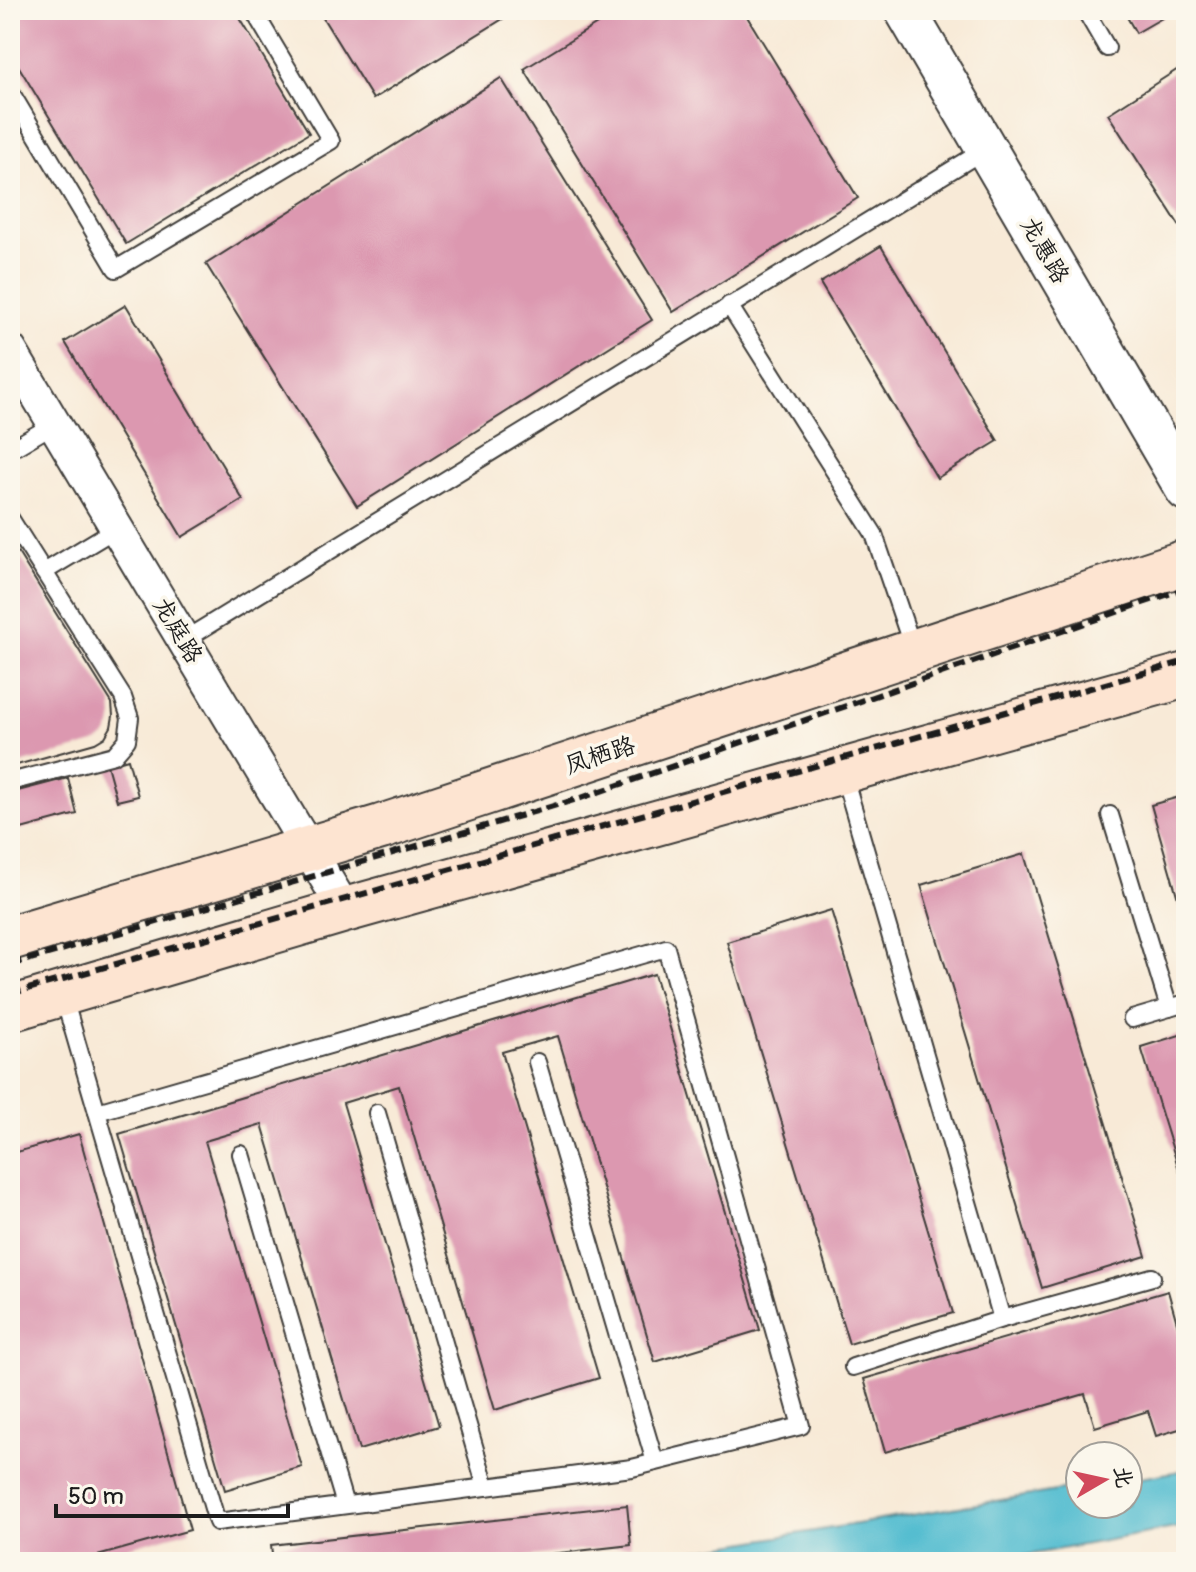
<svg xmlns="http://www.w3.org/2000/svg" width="1196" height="1572" font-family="Pangolin,'LXGW WenKai TC',sans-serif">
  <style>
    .water { fill: #54bdd0; stroke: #386c76; stroke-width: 2 }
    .building { fill: #dc98b0 }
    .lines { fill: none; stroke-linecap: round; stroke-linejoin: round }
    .service-casing { stroke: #3d3b38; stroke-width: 20 }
    .minor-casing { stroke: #3d3b38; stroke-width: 36 }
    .tertiary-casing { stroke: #3d3b38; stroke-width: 44 }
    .secondary-casing { stroke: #3d3b38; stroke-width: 48 }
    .service { stroke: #fff; stroke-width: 16 }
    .minor { stroke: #fff; stroke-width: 32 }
    .tertiary { stroke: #fff; stroke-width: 40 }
    .secondary { stroke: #fde4d1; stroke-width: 44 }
    .rail { stroke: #1c1c1c; stroke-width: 6; stroke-dasharray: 12 6; stroke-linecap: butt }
    .labels { text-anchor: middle; stroke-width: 7; stroke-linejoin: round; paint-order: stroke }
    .street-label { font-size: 24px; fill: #1c1c1c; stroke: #fbf7ec }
  </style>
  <rect width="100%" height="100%" fill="#fbf7ec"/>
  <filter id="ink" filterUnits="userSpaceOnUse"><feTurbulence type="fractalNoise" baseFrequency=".0125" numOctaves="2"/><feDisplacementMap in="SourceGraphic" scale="16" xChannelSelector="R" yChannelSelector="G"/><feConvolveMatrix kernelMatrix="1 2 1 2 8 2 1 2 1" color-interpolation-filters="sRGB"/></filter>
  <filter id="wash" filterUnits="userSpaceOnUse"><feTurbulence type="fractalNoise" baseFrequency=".006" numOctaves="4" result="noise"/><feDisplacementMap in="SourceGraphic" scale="32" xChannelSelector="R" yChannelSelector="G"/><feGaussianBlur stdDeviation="1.8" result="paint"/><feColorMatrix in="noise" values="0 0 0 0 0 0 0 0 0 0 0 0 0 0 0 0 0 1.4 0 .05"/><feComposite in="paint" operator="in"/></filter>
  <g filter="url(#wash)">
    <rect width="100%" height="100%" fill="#f8ead7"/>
    <path class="water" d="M1186 1470V1526L990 1562H627L1080 1487V1504H1128V1480Z"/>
    <g id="blocks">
      <g class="building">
        <path d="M10 10H235L309 133 126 244 10 52Z"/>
        <path d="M318 10H517L373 99Z"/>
        <path d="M620 10H743L858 198 673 312 524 69Z"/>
        <path d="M1123 10H1176L1136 33Z"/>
        <path d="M1186 64V236L1108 114Z"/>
        <path d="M501 78 652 320 357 506 206 264Z"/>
        <path d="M881 246 998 441 937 478 820 283Z"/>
        <path d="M126 305 243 500 182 537 65 342Z"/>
        <path d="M10 540 112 703 113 716 111 727 105 737 95 743 10 767Z"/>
        <path d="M128 759 138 796 117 801 107 765Z"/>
        <path d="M68 778 77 814 10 832V793Z"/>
        <path d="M1186 795V923H1185L1151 805Z"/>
        <path d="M1024 854 1146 1256 1042 1288 921 885Z"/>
        <path d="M831 910 953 1313 849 1344 727 942Z"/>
        <path d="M654 974 760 1330 655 1362 558 1036 502 1052 599 1378 495 1410 399 1086 343 1103 439 1426 359 1450 262 1124 205 1141 302 1467 225 1490 119 1134Z"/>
        <path d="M1186 1033V1189H1185L1141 1047Z"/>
        <path d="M79 1134 190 1530 76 1562H10V1154Z"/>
        <path d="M1168 1291 1186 1355V1427L1156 1436 1148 1411 1095 1427 1085 1394 885 1452 864 1379Z"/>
        <path d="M627 1505 631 1545 479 1562H273L271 1545Z"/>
      </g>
    </g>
  </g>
  <g filter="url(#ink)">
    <use href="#blocks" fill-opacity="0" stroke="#3d3b38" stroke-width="2"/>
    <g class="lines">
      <g class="service-casing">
        <g id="service">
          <path d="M1085 10 1107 48"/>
          <path d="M10 91 116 269 331 141 253 10"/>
          <path d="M729 305 874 534 914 651"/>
          <path d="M10 450 54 424"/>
          <path d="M10 518 123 697 130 718 127 740 114 755 10 782"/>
          <path d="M44 572 117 528"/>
          <path d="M184 640 986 149"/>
          <path d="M843 773 1002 1319"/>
          <path d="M1110 815 1169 1008"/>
          <path d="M666 948 801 1426 632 1468 217 1522 97 1112Z"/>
          <path d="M63 995 97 1112"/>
          <path d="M1132 1019 1186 1003"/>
          <path d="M537 1062 655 1462"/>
          <path d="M377 1113 486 1487"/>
          <path d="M241 1154 345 1505"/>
          <path d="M853 1367 1002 1319 1152 1277"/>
        </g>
      </g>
      <g class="minor-casing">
        <path id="minor" d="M10 350 345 910"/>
      </g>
      <g class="tertiary-casing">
        <path id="tertiary" d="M905 10 1186 490"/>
      </g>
      <g class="secondary-casing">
        <g id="secondary">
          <path d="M10 938 381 827 1186 562"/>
          <path d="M10 1009 345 910 1186 675"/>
        </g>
      </g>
      <use href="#service" class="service"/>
      <use href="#minor" class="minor"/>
      <use href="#tertiary" class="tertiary"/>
      <use href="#secondary" class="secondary"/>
      <g class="rail">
        <path d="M10 965 581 798 1186 588"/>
        <path d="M10 994 1186 661"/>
      </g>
    </g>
  </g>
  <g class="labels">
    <g class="street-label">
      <text transform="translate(1045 250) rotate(60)" y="8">龙惠路</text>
      <text transform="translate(178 630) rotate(59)" y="8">龙庭路</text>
      <text transform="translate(600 755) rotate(-18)" y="8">凤栖路</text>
    </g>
  </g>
  <rect width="1196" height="1572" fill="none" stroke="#fbf7ec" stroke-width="40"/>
  <g transform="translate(1104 1480) rotate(81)"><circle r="38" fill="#fbf7ec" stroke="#a29f99" stroke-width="2"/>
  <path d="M0-6L14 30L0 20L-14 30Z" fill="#d1495b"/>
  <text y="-12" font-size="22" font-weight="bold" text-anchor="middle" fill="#1c1c1c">北</text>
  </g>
  <path d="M56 1504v12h232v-12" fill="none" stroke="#1c1c1c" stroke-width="4"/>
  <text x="68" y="1504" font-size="24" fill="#1c1c1c" stroke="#fbf7ec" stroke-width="6" paint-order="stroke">50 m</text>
</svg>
